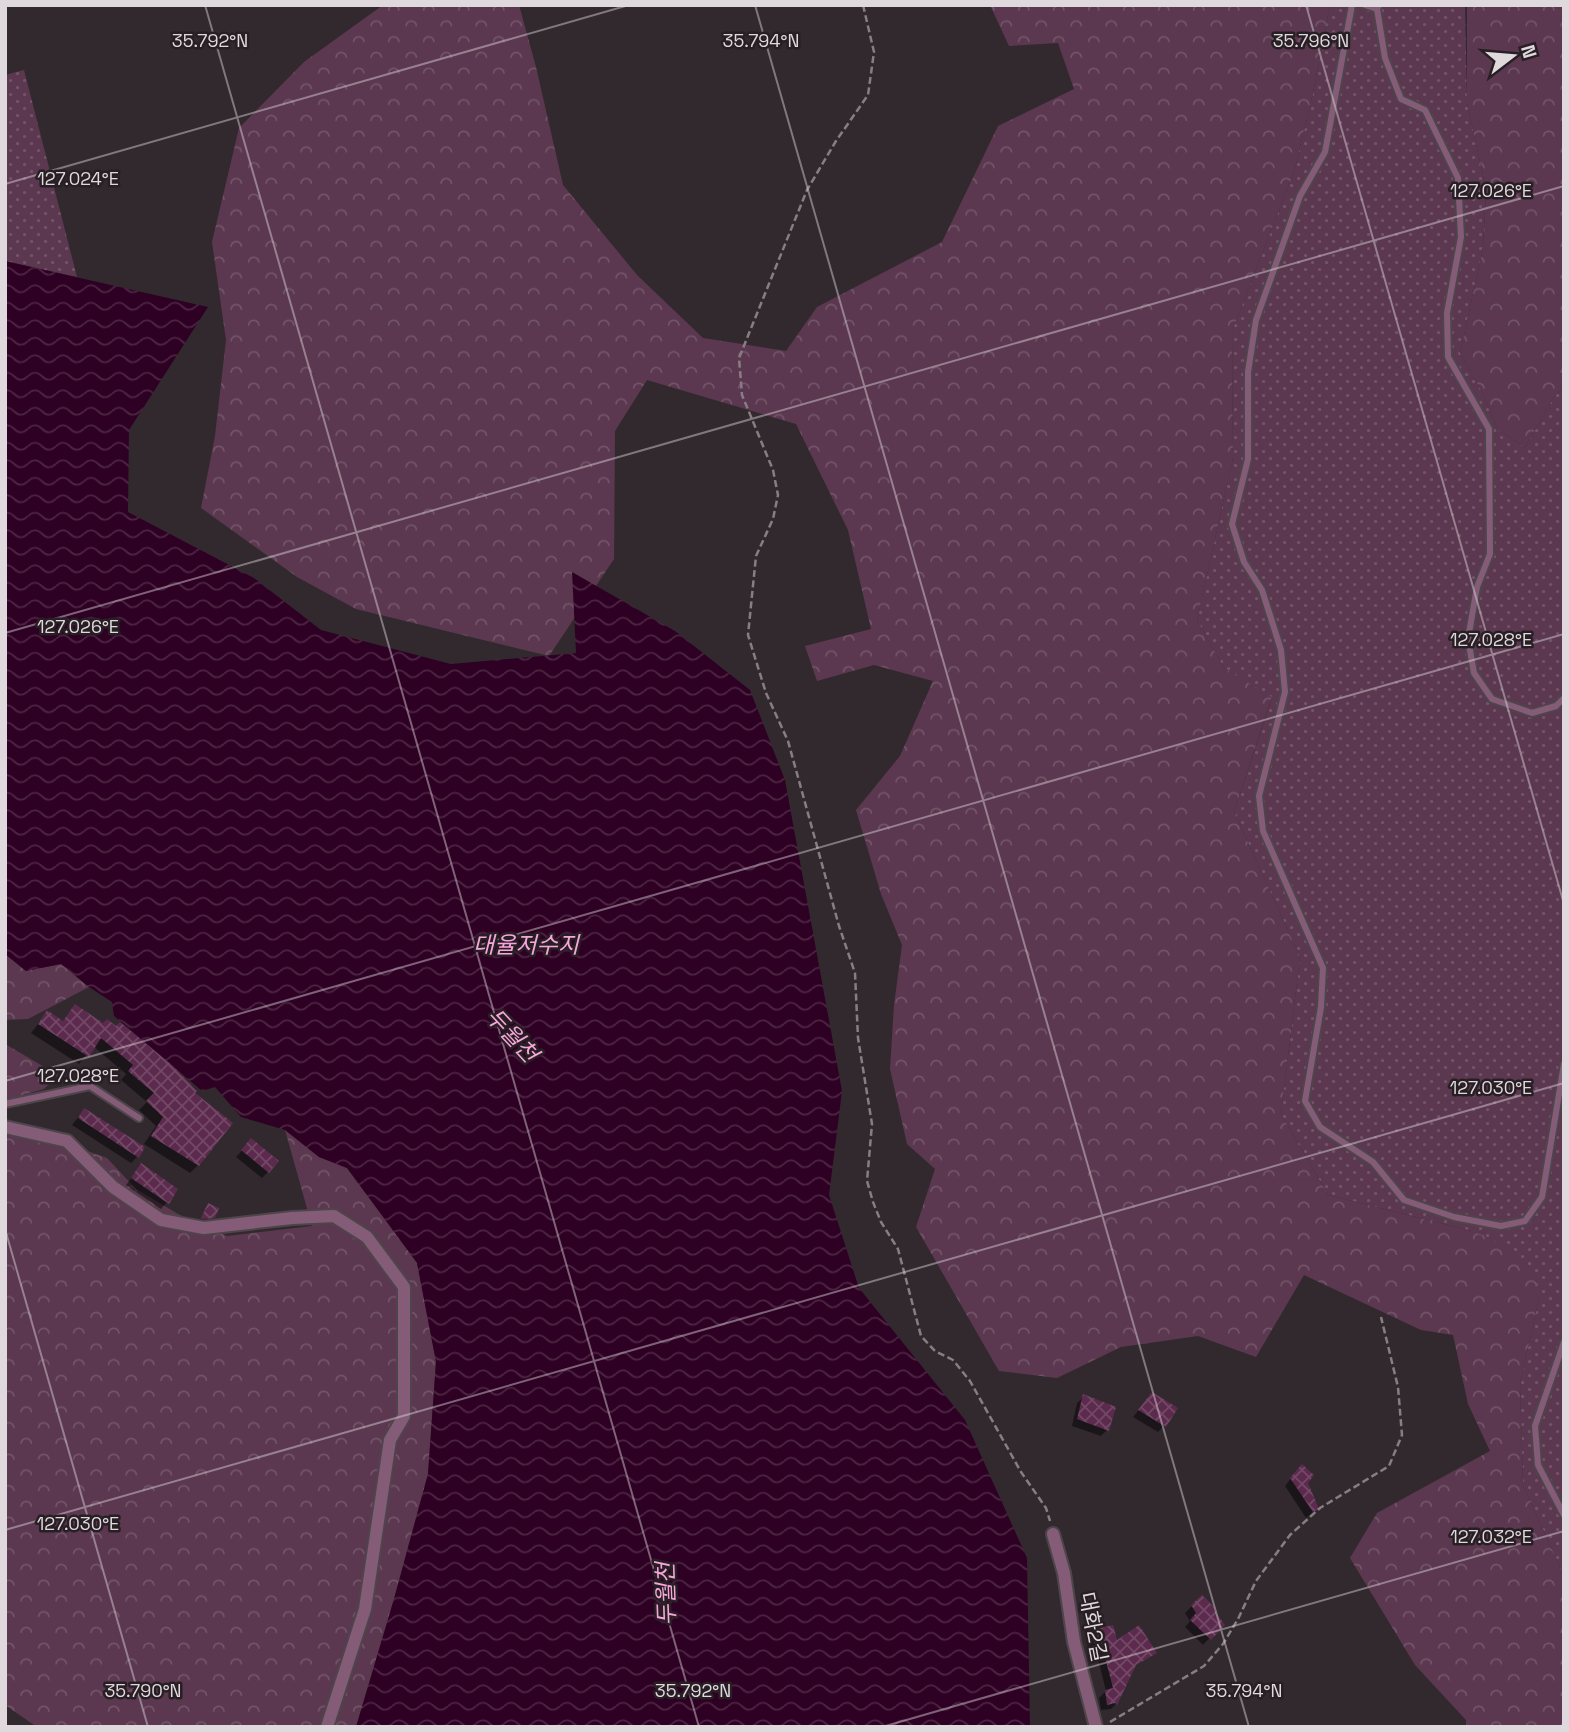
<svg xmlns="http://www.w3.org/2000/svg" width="1569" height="1732" font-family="'Space Grotesk','Noto Sans KR',sans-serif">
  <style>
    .green { fill: url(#green-dots) }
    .forest { fill: url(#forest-crowns) }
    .water { fill: url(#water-waves) }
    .shadow { fill: #0007 }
    .building { fill: url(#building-cross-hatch) }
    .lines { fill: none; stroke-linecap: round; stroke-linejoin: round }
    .lane-casing { stroke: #4e454b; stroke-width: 10 }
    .street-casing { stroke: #4e454b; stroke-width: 16 }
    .path { stroke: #867e83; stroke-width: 2.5; stroke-dasharray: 7 3.5; stroke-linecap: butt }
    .lane { stroke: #855c77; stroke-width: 6 }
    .street { stroke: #855c77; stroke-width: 12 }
    .ticks { fill: none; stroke: #dfd9dd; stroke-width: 2; stroke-opacity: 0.45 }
    .labels { text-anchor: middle; stroke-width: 5; stroke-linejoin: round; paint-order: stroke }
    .street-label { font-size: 21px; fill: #dfd9dd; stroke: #281f25 }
    .water-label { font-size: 23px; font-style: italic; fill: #f7a5db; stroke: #281f25 }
    .ticks-label { font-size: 18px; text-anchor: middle; fill: #dfd9dd; stroke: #281f25; stroke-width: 5; stroke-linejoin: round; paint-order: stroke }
  </style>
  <defs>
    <pattern id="green-dots" width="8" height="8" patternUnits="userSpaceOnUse" patternTransform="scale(1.75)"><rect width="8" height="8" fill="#5b384f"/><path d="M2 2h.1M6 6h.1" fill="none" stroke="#725468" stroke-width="1.8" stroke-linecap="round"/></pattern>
    <pattern id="forest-crowns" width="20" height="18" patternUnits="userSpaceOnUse" patternTransform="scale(1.75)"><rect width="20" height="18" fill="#5b384f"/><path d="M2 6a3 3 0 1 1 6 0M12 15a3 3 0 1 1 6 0" fill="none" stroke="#725468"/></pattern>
    <pattern id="water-waves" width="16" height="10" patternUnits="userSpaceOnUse" patternTransform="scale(1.75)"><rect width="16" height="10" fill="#2e0023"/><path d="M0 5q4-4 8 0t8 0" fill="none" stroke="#4c2542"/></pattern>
    <pattern id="building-cross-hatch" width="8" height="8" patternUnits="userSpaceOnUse" patternTransform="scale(1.75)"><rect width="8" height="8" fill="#5c2a4d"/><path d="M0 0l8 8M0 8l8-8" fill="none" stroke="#734866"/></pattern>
  </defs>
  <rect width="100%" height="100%" fill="#32292f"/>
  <g class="green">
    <path d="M1330 5H1465L1467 103 1486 189 1483 248 1460 353 1481 390 1498 430 1525 447 1554 397 1564 386V1576L1523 1485 1520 1384 1539 1298 1472 1231 1328 1195 1281 1114 1300 957 1234 812 1272 698 1224 668 1197 620 1233 458 1232 331 1294 172 1313 93Z"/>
    <path d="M24 70 77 277 5 261V75Z"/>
  </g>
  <g class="forest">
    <path d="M383 5H519L536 67 563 185 637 275 703 338 786 351 817 307 942 242 998 126 1074 89 1058 43 1009 46 990 5H1330L1313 93 1294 172 1232 331 1233 458 1197 620 1224 668 1272 697 1234 812 1300 957 1281 1114 1328 1195 1472 1231 1492 1239 1536 1275 1539 1298 1520 1384 1523 1485 1564 1576V1727H1466V1720L1415 1665 1350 1558 1377 1513 1490 1451 1468 1404 1453 1335 1421 1330 1304 1275 1256 1357 1198 1336 1121 1347 1057 1378 999 1371 916 1227 935 1169 907 1144 890 1069 894 1005 902 945 881 894 856 810 900 756 933 681 874 665 817 681 805 646 871 629 848 530 796 424 647 380 615 431 614 559 549 656 356 609 297 577 201 508 215 436 226 340 212 242 239 128 304 62Z"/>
    <path d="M1467 5H1564V386L1554 397 1525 447 1498 430 1481 390 1460 353 1483 248 1486 189 1467 103Z"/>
    <path d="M5 954 26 971 61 964 89 987 28 1019 5 1020Z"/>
    <path d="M5 1044 58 1075 44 1089 5 1100Z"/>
    <path d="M5 1122 107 1158 136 1189 178 1214 227 1236 312 1226 285 1130 319 1157 347 1168 417 1262 436 1361 428 1474 394 1599 356 1727H37L5 1705Z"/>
  </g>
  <path class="water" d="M5 261 208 307 129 430 128 512 254 578 321 630 451 664 576 653 572 572 675 631 750 690 785 780 842 1091 829 1195 859 1288 965 1420 1027 1558 1030 1727H356L394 1599 428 1474 436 1362 417 1263 347 1168 319 1157 285 1130 241 1117 215 1087 202 1091 114 1016 112 1002 89 987 61 964 26 971 5 954Z"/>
  <g class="shadow">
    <path d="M76 1006 103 1025 116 1028 198 1165 190 1173 144 1144 156 1126 139 1110 147 1102 121 1080 126 1074 93 1046 79 1064 31 1033 47 1013 62 1022Z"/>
    <path d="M84 1110 138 1156 131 1163 72 1125Z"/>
    <path d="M245 1147 268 1172 262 1178 236 1157Z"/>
    <path d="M141 1166 167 1202 161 1209 126 1185Z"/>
    <path d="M1084 1397 1107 1430 1101 1436 1072 1426 1077 1403Z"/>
    <path d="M1146 1401 1165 1425 1158 1432 1133 1417Z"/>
    <path d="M1295 1473 1306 1483 1316 1509 1306 1518 1285 1486Z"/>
    <path d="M1192 1606 1222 1625 1203 1645 1185 1627 1190 1621 1185 1613Z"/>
    <path d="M1092 1631 1116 1643 1155 1652 1133 1667 1116 1704 1111 1709 1101 1710 1099 1698 1106 1691 1095 1647 1088 1649 1086 1637Z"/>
  </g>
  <g class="building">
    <path d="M75 1004 103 1023 107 1019 116 1026 120 1022 173 1066 197 1091 195 1093 233 1123 199 1166 151 1136 163 1117 146 1101 154 1093 128 1071 133 1065 101 1038 89 1057 38 1024 47 1010 63 1021Z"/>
    <path d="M84 1108 145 1147 139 1158 78 1118Z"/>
    <path d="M251 1138 279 1161 269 1173 241 1150Z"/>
    <path d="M141 1163 178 1189 169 1204 131 1178Z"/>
    <path d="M208 1203 219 1208 215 1218 203 1219 201 1218Z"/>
    <path d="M1152 1392 1178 1408 1166 1427 1138 1410Z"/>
    <path d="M1083 1394 1116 1407 1109 1431 1077 1419Z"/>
    <path d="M1302 1464 1314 1475 1308 1483 1319 1509 1313 1512 1290 1478Z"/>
    <path d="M1202 1595 1215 1608 1214 1610 1225 1625 1211 1640 1190 1620 1196 1613 1191 1605Z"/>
    <path d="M1113 1625 1117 1640 1139 1625 1157 1653 1136 1665 1117 1705 1116 1703 1107 1705 1105 1690 1113 1688 1101 1642 1094 1644 1091 1630Z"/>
  </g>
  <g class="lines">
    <g class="lane-casing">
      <g id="lane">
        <path d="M1352 5 1325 152 1300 196 1256 320 1248 372V459L1232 524 1244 562 1262 590 1281 650 1285 692 1259 796 1263 831 1323 968 1321 1007 1305 1101 1320 1127 1373 1162 1404 1200 1454 1217 1501 1226 1525 1221 1542 1197 1564 1064"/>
        <path d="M1365 5 1377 9"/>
        <path d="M1379 5 1377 9 1385 58 1401 99 1425 110 1458 178 1461 237 1447 313 1448 357 1489 429 1490 554 1477 587 1468 639 1474 673 1492 699 1532 713 1556 706 1564 698"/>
        <path d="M5 1104 90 1086 139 1118"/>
        <path d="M1564 1342 1535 1426 1538 1465 1564 1515"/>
      </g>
    </g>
    <g class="street-casing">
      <g id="street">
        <path d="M5 1127 67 1141 113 1187 161 1220 204 1228 292 1218 334 1216 367 1237 404 1287V1416L390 1440 365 1609 327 1727"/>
        <path d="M1053 1534 1064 1573 1074 1642 1096 1727"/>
      </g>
    </g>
    <g class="path">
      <path d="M863 5 874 52 868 95 836 141 807 190 739 358 742 395 773 470 778 495 773 519 756 556 748 635 766 693 788 741 839 926 855 973 858 1038 872 1124 867 1181 873 1202 881 1222 898 1249 921 1336 935 1351 953 1360 970 1381 1021 1472 1046 1508 1050 1521"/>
      <path d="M1110 1722 1204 1666 1223 1644 1238 1619 1256 1581 1290 1535 1320 1508 1389 1466 1402 1435 1398 1387 1381 1317"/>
    </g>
    <use href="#lane" class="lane"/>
    <use href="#street" class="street"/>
  </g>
  <path class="ticks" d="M205 5 699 1727M755 5 1249 1727M1306 5 1564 904M5 184 629 5M5 633 1564 186M5 1081 1564 634M5 1229 148 1727M5 1530 1564 1083M882 1727 1564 1531"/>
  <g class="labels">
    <g class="street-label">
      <text transform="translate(1093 1627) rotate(79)" y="7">대화2길</text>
    </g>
    <g class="water-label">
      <text x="526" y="953">대율저수지</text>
      <text transform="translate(512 1035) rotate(47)" y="8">두월천</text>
      <text transform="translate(666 1594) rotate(-92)" y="8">두월천</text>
    </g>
  </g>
  <g class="ticks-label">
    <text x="210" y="47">35.792°N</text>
    <text x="761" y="47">35.794°N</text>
    <text x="1311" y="47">35.796°N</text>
    <text x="78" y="185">127.024°E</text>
    <text x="1491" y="197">127.026°E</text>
    <text x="78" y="633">127.026°E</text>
    <text x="1491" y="646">127.028°E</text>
    <text x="78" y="1082">127.028°E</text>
    <text x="1491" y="1094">127.030°E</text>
    <text x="78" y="1530">127.030°E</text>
    <text x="1491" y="1543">127.032°E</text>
    <text x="143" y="1697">35.790°N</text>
    <text x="693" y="1697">35.792°N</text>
    <text x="1244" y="1697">35.794°N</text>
  </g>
  <rect width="1569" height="1732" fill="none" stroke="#dfd9dd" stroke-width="14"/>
  <g transform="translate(1513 56) rotate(74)" stroke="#281f25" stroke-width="5" paint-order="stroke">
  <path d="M0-5L12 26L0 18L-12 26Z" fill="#dfd9dd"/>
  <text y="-10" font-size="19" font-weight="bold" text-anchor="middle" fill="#dfd9dd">N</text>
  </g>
</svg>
